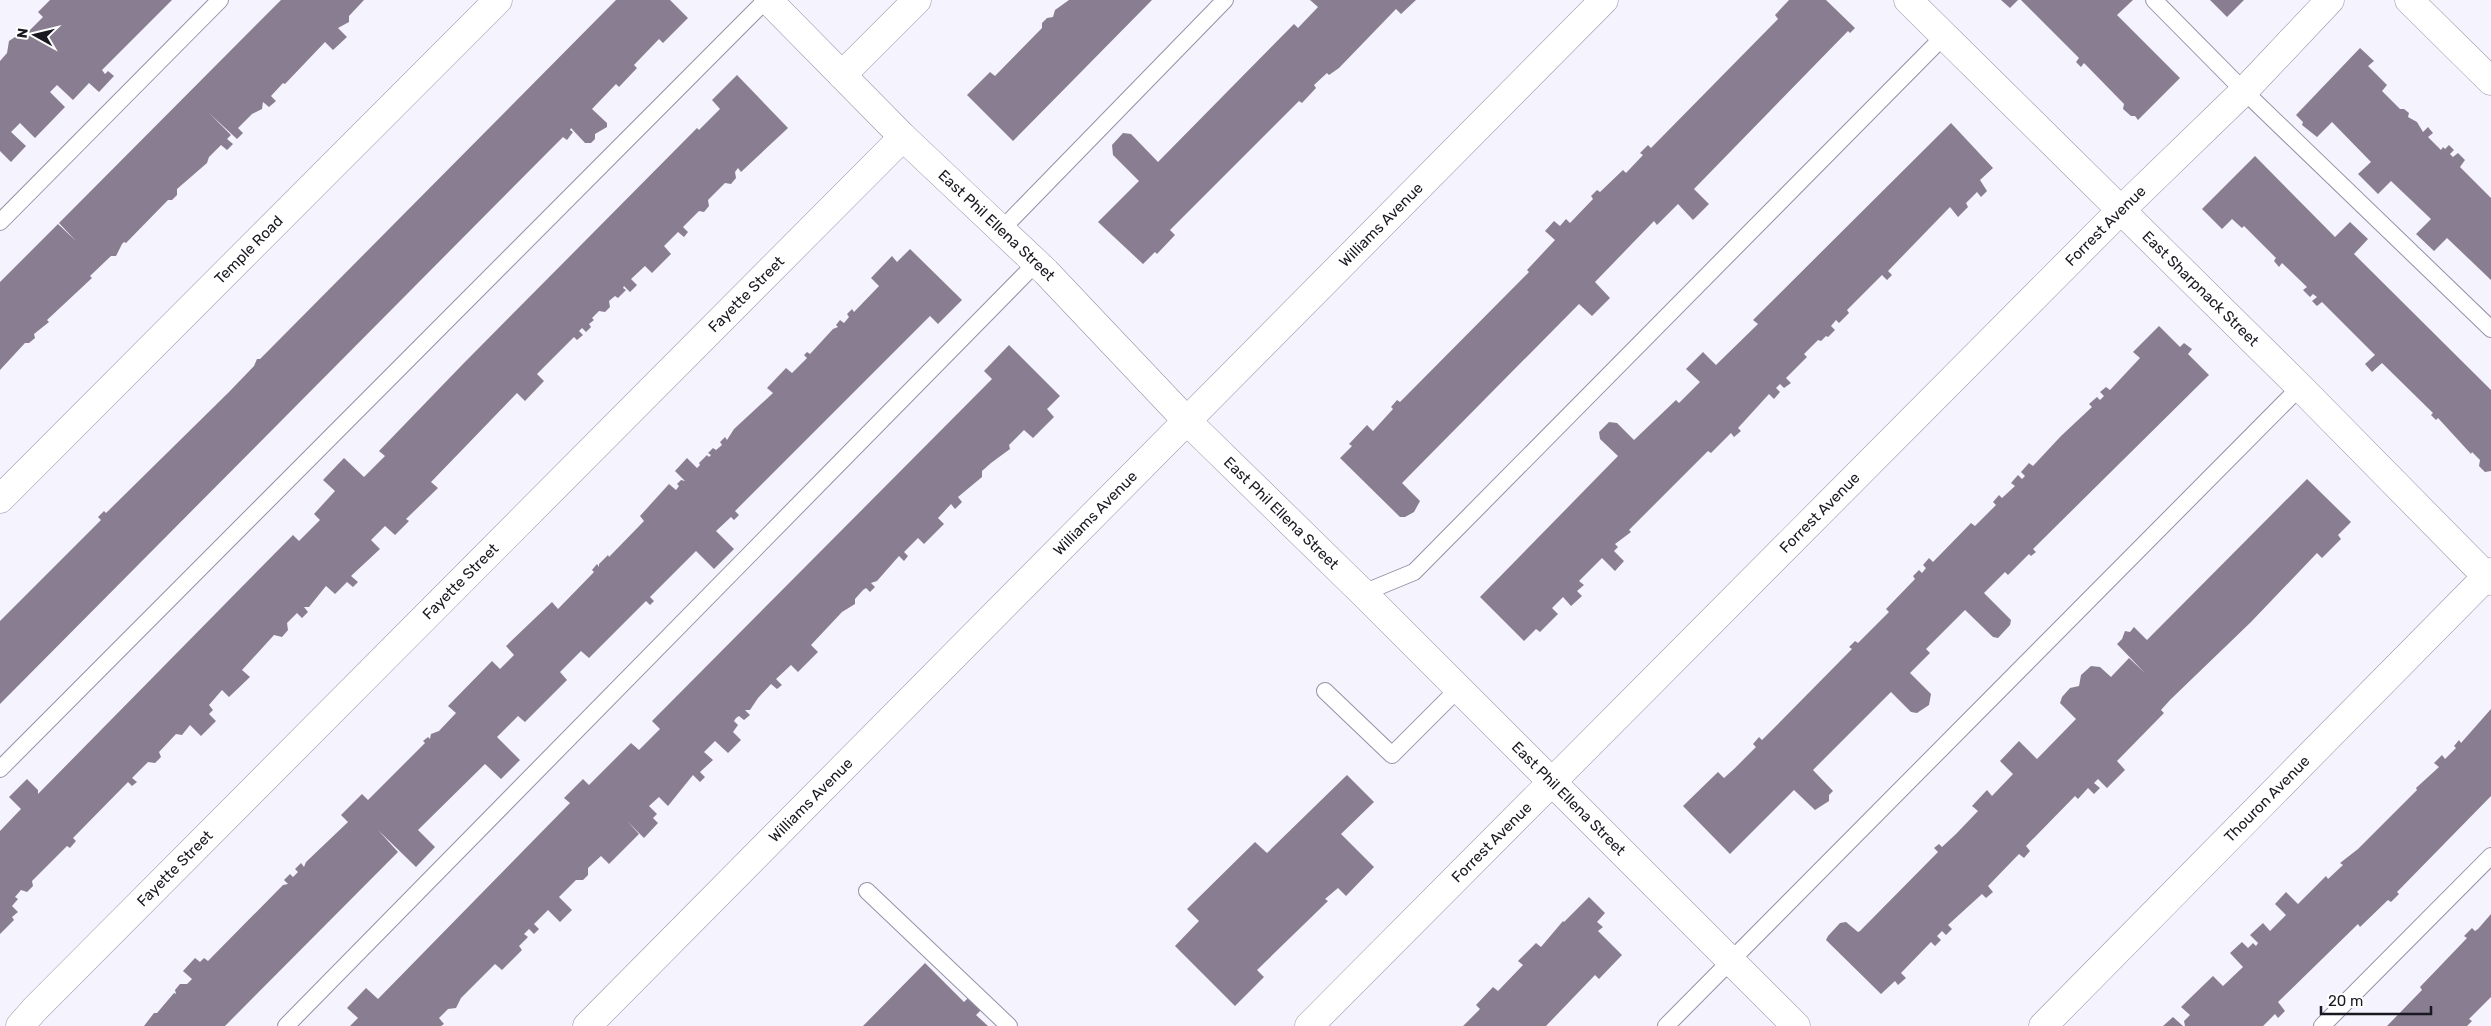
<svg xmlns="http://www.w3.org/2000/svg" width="2491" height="1026" font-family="Rubik,sans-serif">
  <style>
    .building { fill: #897e91 }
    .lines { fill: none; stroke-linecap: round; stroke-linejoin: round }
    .lane-casing { stroke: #9591a7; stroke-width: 18 }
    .street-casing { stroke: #9591a7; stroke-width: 29 }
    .lane { stroke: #fff; stroke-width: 16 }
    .street { stroke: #fff; stroke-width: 28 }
    .labels { text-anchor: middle; stroke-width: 4.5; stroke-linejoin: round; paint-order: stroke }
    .street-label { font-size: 15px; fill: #1a1820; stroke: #fff }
  </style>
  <rect width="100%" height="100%" fill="#f5f3fd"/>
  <g class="building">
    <path d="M50 0H172L102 70 105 74 108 71 114 76 99 92 89 83 73 100 57 85 50 92 65 107 35 138 20 123 11 132 26 146 11 162 0 151V61L7 53 9 41 15 37 22 38 43 17 38 12Z"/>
    <path d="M281 0H364L349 16V22L338 28 347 37 333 50 325 42 285 84 283 83 271 96 276 101 269 107 263 102 262 109 252 114 238 128 243 133 237 139 209 113 231 135 227 139 233 144 227 150 221 145 209 157 207 163 177 189V195L172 200H168L126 243 124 242 122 244 116 256H111L90 276 92 278 47 320 49 322 34 334 35 338 29 343H25L0 370V282L58 224 76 241 59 223Z"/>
    <path d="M616 0H670L688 18 663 43 659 39 634 65 637 68 619 87 616 84 592 109 607 123V127L595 134V139L591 143H585L571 128 570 130 573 132 567 140 563 137 551 149 0 704V621L101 520 98 517 104 511 106 513 229 392 254 366 257 359H260L271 348Z"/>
    <path d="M1069 0H1152L1013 141 967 95 990 72 995 76 1042 28V23L1047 18 1053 17 1055 10Z"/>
    <path d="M1310 0H1416L1401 14 1396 9 1339 68 1329 75 1327 73 1314 85 1316 88 1302 103 1299 101 1170 230 1175 235 1157 254 1155 252 1143 264 1098 222 1139 181 1113 155 1112 145 1123 133 1131 134 1158 162 1294 24 1298 28 1318 7Z"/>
    <path d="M1789 0H1826L1855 28 1850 33 1848 31 1694 189 1709 204 1693 220 1678 204 1657 225 1654 221 1595 282 1610 298 1592 316 1579 304 1405 480 1402 483 1420 501 1414 512 1405 517H1400L1340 458 1352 446 1349 444 1367 425 1373 431 1393 409 1391 407 1397 400 1400 402 1529 272 1527 270 1555 240 1545 231 1554 221 1560 226 1566 219 1570 223 1593 199 1591 196 1597 190 1600 192 1623 170 1626 173 1643 155 1640 153 1648 145 1651 148 1778 19 1775 15Z"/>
    <path d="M2001 0H2018L2010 8Z"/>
    <path d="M2021 0H2133L2117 15 2180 78 2138 120 2135 116H2131L2123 109 2124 104 2084 63 2081 67 2076 62 2079 58Z"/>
    <path d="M2210 0H2244L2227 17Z"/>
    <path d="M2360 48 2374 61 2368 66 2387 85 2382 91 2400 109H2404L2409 113 2408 117 2417 122 2423 132 2428 127 2433 133 2428 137 2441 150 2443 147 2445 149 2449 145 2454 150 2450 154 2453 157 2458 153 2465 160 2460 167 2491 198V280L2447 238 2434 251 2416 234 2431 219 2391 181 2378 194 2358 174 2371 162 2332 122 2317 137 2302 125 2303 122 2296 115Z"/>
    <path d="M737 75 788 128 741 172 738 168 735 172 736 178 731 184 725 183 708 200 709 206 704 212 699 211 683 227 688 232 684 237 678 232 664 246 671 254 652 273 645 266 631 279 637 285 630 292 624 286 623 288 626 290 618 298 615 296 609 301 610 307 605 312 599 311 592 318 594 320 589 324 591 327 586 332 582 328 579 331 583 335 577 340 574 337 537 374 544 381 525 401 517 393 463 449 431 482 438 488 406 519 409 521 395 535 385 526 371 540 380 549 351 576 358 582 353 587 347 582 335 594 326 586 309 607H304L308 612 302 618 297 613 287 623 288 630 282 637 274 635 242 670 250 677 229 697 222 690 209 705 213 710 209 714 216 721 201 736 190 725 182 735 176 734 159 752 161 757 155 763 148 762 132 778 137 782 132 786 128 782 73 838 76 841 70 848 67 846 32 881 33 886 27 892 21 890 15 897 18 899 12 906 18 912 12 917 14 920 0 934V831L21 809 9 797 27 779 38 790V794L293 535 299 541 320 520 314 514 335 491 323 480 344 458 364 477 385 456 379 451 462 365 697 128 699 130 720 109 712 100Z"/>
    <path d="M1951 123 1993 168 1980 180 1987 191 1981 197 1977 192 1966 203 1968 207 1958 217 1950 207 1888 271 1892 275 1887 280 1882 275 1847 310 1849 313 1839 323 1836 320 1831 326 1835 330 1828 337 1826 336 1821 341 1818 340 1804 354 1807 357 1786 378 1791 383 1784 388 1780 384 1776 388 1780 392 1774 399 1769 394 1738 428 1741 431 1734 437 1731 433 1711 453 1708 451 1629 530 1631 532 1615 544 1618 547 1614 551 1624 561 1615 571 1602 558 1579 581 1584 585 1577 591 1582 596 1571 606 1563 597 1552 608 1558 614 1540 632 1536 629 1524 641 1480 597 1618 456 1600 439 1599 432 1609 422 1617 423 1634 440 1676 400 1679 403 1700 382 1686 369 1703 352 1716 365 1718 363 1758 324 1753 320Z"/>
    <path d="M2255 156 2335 237 2350 222 2368 239 2354 254 2491 390V471L2485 472 2479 466 2480 460 2472 452 2471 454 2438 418 2436 420 2431 415 2433 413 2382 363 2372 372 2365 364 2375 355 2322 302 2317 306 2312 301 2317 297 2313 294 2310 297 2303 290 2307 287 2282 263 2279 267 2274 261 2276 258 2244 226 2242 228 2232 219 2222 229 2202 209Z"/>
    <path d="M910 249 962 300 938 324 930 316 735 511 739 515 734 520 731 517 716 531 734 549 714 569 696 551 650 597 654 601 650 605 646 601 589 658 581 651 560 672 567 680 525 722 518 716 497 737 520 760 501 779 485 764 418 830 435 847 416 867 378 830 398 852 225 1026H144L154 1013H157L174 993 176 994 175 990 180 984H187L192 979 183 971 195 958 200 962 204 958 208 961 283 885 288 884 284 880 290 874 293 877 298 872 295 869 301 863 304 867 306 862 348 822 341 815 362 794 368 800 425 743 423 741 428 737 430 739 431 734 439 731 456 713 448 706 492 661 500 669 514 655 506 646 552 602 558 609 594 572 592 570 597 564 599 567V564L608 555 609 557 644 521 640 516 669 484 676 490 679 486 677 484 681 480 685 481 675 471 687 458 697 468 700 465 699 463 707 455 709 457 711 455 708 453 713 448 716 450 722 445 720 442 725 437 727 440 734 429 773 393 767 388 786 368 792 373 807 358 804 355 807 352 810 354 833 329 838 327 836 325 840 320 844 323 849 317 847 314 852 309 854 312 879 286 871 278 892 256 897 262Z"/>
    <path d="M2159 326 2180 347 2184 343 2192 349 2188 354 2209 375 2033 549 2036 552 2031 556 2029 554 2008 575 2005 572 1984 593 2011 620 2010 625 1998 638 1993 637 1965 610 1926 649 1930 653 1910 673 1931 694 1929 705 1917 713 1911 712 1891 692 1813 770 1833 791 1829 795V801L1815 810 1794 790 1730 854 1683 806 1718 772 1724 778 1734 769 1756 747 1753 744 1759 737 1762 740 1773 729 1850 651 1852 649 1849 647 1855 641 1858 643 1889 612 1886 609 1915 579 1913 576 1919 570 1922 573 1926 568 1923 565 1929 558 1933 562 1971 523 1975 526 1996 505 1993 502 1999 495 2002 498 2015 486 2011 483 2018 475 2022 479 2025 476 2021 472 2029 463 2033 466 2061 436 2092 407 2089 404 2097 397 2100 400 2104 396 2100 392 2106 387 2110 390 2140 358 2133 352Z"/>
    <path d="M1009 345 1060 396 1047 409 1054 417 1033 438 1024 430 1009 445 1010 449 991 463 982 471V477L958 497 962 502 955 509 951 504 938 518 944 524 924 544 918 538 904 552 908 556 904 561 899 556 877 581 871 583 875 587 870 592 866 588 863 590 855 599V604L842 612 811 645 818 652 798 672 791 665 776 679 782 685 777 689 771 684 758 698 750 710H745L750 715 744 720 739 716 736 718 734 721 738 725 733 732 741 740 728 753 715 741 704 752 713 760 700 772 705 777 700 782 693 775 668 806 659 797 649 806 657 814 653 818 658 823 644 838 627 821 639 834 609 864 601 856 588 868V875L583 880H576L559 897 572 910 560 922 548 910 534 924 539 929 534 934 529 929 524 934 528 937 519 946 522 950 502 970 495 964 461 998 456 1008 448 1009 439 1018 444 1024 441 1026H350L358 1018 347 1008 366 988 378 999 570 803 564 798 583 779 589 785 631 743 639 750 660 729 652 721 992 379 984 371Z"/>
    <path d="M2307 479 2351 522 2338 535 2341 539 2322 558 2317 553 2251 622 2170 700 2161 710 2164 713 2117 761 2125 770 2107 788 2098 779 2094 783 2100 788 2094 794 2088 788 2078 799 2075 796 2026 846 2030 851 2024 858 2019 854 1988 886 1993 892 1986 898 1982 894 1960 914 1948 925 1952 929 1946 935 1942 931 1937 936 1941 940 1935 946 1931 942 1901 973 1906 978 1898 985 1895 981 1881 994 1826 940 1828 936 1840 923 1846 922 1858 932 1860 931 1938 852 1934 848 1939 844 1942 847 1956 834 1978 811 1972 806 1987 790 1992 796 2013 774 2000 761 2019 741 2037 759 2076 719 2060 703 2062 697 2070 688 2079 686 2081 675 2091 666 2100 667 2111 677 2129 658 2145 673 2117 644 2122 639 2125 631 2130 632 2134 627 2147 640Z"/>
    <path d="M2491 709V796L2397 892 2399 894 2391 902 2388 900 2360 927 2358 924 2278 1002 2285 1011 2278 1018 2275 1014 2263 1026H2185L2184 1021 2190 1015 2181 1007 2213 976 2223 986 2243 967 2230 953 2242 942 2248 948 2253 943 2256 946 2258 943 2250 935 2263 923 2270 931 2286 915 2275 904 2286 892 2298 904 2326 876 2328 879 2343 865 2340 863 2358 849 2417 790 2416 788 2439 767 2434 763 2442 755 2445 759 2456 748 2454 746 2459 740 2461 743Z"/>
    <path d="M1347 775 1374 802 1341 834 1374 867 1346 896 1338 888 1325 899 1328 901 1257 970 1264 977 1235 1006 1175 946 1199 921 1187 909 1255 842 1267 853Z"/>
    <path d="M1589 897 1605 913 1597 922 1603 927 1598 931 1622 955 1599 979 1595 975 1546 1026H1463L1480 1009 1476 1005 1493 987 1498 991 1523 965 1518 961 1536 943 1541 947 1563 921 1564 922Z"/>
    <path d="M2491 914V997L2469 1019 2472 1021 2467 1026H2387L2422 990 2420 987 2467 938 2464 936 2472 928 2475 931 2478 929Z"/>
    <path d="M925 963 964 1002 969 997 981 1010 976 1015 988 1026H863Z"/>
    <path d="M2173 1017 2183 1026H2163Z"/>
  </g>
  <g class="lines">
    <g class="lane-casing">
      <g id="lane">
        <path d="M2154 0 2244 91 2491 329"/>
        <path d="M0 222 220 0"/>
        <path d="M1002 229 1225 0"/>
        <path d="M1363 593 1414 572 1944 36"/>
        <path d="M1325 691 1392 755 1457 690"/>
        <path d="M0 769 766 0"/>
        <path d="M867 891 1009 1026"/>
        <path d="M286 1026 1036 263"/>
        <path d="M1666 1026 2300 387"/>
        <path d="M2322 1026 2491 856"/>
      </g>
    </g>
    <g class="street-casing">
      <g id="street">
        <path id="s1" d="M768 0 903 137 1046 272 1187 421 1363 593 1796 1026"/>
        <path id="s2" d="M1908 0 2300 387 2491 581"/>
        <path d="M2409 0 2491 81"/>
        <path d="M842 75 917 0"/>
        <path id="s3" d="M0 499 498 0"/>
        <path id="s4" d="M20 1026 34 1010 903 137"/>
        <path id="s5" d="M587 1026 1604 0"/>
        <path id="s6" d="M1309 1026 2120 211 2244 91 2330 0"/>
        <path id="s7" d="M2043 1026 2491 572"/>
      </g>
    </g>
    <use href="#lane" class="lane"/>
    <use href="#street" class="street"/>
  </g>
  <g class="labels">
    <g class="street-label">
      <text dy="5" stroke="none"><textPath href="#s5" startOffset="1128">Williams Avenue</textPath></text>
      <text dy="5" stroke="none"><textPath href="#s1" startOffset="321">East Phil Ellena Street</textPath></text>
      <text dy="5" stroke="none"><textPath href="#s6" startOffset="1129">Forrest Avenue</textPath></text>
      <text dy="5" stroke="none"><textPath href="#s3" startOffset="352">Temple Road</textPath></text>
      <text dy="5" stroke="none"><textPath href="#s2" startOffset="411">East Sharpnack Street</textPath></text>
      <text dy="5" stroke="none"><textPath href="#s4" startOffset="1031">Fayette Street</textPath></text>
      <text dy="5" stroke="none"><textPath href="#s5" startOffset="722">Williams Avenue</textPath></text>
      <text dy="5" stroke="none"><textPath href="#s1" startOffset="726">East Phil Ellena Street</textPath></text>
      <text dy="5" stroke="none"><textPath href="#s6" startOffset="724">Forrest Avenue</textPath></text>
      <text dy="5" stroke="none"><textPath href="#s4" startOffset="626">Fayette Street</textPath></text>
      <text dy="5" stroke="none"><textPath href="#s7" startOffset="319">Thouron Avenue</textPath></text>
      <text dy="5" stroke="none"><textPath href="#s1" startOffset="1131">East Phil Ellena Street</textPath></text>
      <text dy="5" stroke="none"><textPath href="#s5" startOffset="318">Williams Avenue</textPath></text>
      <text dy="5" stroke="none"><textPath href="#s6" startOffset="259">Forrest Avenue</textPath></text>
      <text dy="5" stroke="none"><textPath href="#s4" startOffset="221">Fayette Street</textPath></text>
    </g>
  </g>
  <g transform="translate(35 35) rotate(278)" stroke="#ffffff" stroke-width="4" paint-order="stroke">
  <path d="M0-4L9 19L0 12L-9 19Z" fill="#1a1820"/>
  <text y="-8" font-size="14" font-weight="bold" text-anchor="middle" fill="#1a1820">N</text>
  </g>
  <path d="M2321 1006v8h110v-8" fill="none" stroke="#1a1820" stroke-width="2.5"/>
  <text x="2328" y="1006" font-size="15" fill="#1a1820" stroke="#ffffff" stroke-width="4" paint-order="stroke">20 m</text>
</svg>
